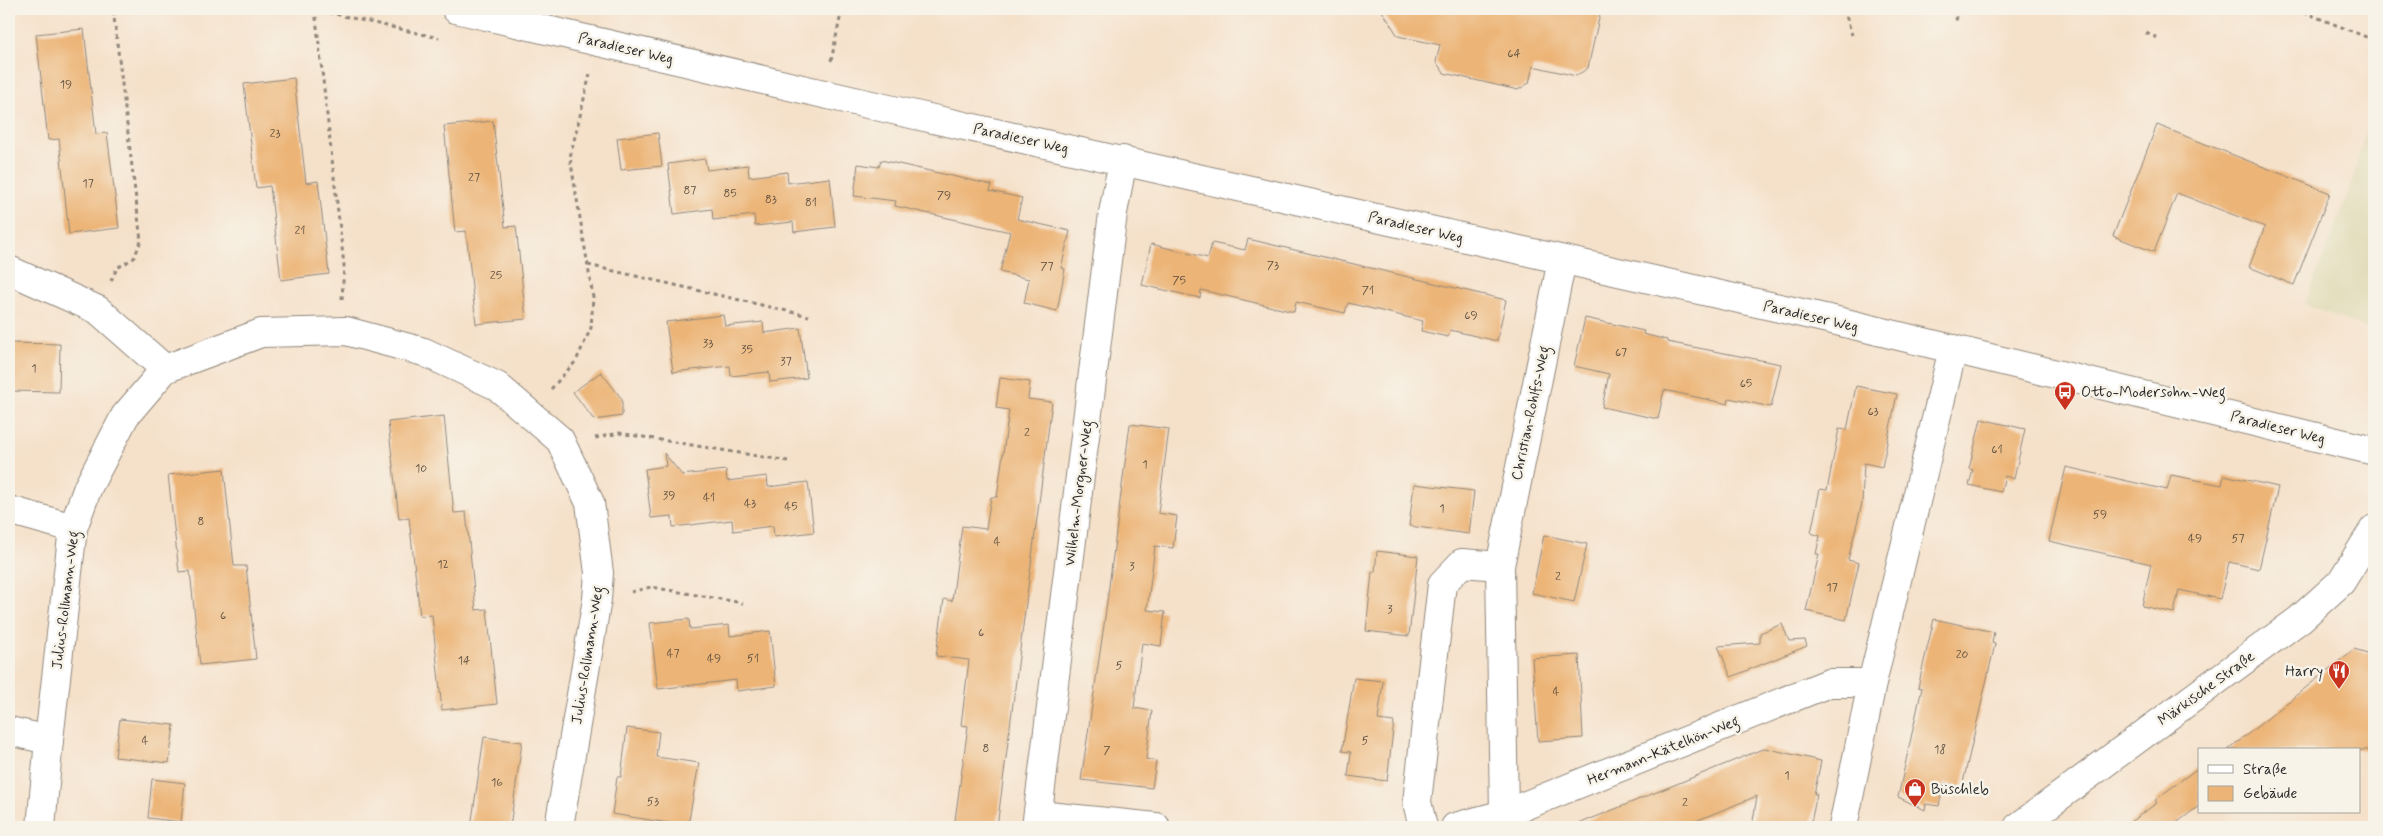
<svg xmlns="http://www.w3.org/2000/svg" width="2383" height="836" font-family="Mynerve,sans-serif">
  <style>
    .built { fill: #e2dcba }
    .building { fill: #ecb476 }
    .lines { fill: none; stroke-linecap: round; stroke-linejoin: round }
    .street-casing { stroke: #90867a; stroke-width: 30 }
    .secondary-casing { stroke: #90867a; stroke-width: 30 }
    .path { stroke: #90867a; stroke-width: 3; stroke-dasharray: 4 4; stroke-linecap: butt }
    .street { stroke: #fff; stroke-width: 28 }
    .secondary { stroke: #fff; stroke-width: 28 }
    .labels { text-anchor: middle; stroke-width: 5; stroke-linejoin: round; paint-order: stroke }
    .number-label { font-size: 12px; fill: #5b4d3e }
    .street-label { font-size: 15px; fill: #2b2b2b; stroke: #f7f3e8 }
    .poi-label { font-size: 15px; fill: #2b2b2b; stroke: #f7f3e8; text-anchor: start }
  </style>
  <rect width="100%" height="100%" fill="#f7f3e8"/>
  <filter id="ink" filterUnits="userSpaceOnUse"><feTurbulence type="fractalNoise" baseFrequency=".02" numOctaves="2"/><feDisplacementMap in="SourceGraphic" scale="10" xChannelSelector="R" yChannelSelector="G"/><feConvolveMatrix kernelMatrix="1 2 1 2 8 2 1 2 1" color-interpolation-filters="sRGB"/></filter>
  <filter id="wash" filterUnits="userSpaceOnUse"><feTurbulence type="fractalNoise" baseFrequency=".0096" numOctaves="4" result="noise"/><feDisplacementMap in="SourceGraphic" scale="20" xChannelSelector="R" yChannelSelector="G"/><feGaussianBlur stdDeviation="1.12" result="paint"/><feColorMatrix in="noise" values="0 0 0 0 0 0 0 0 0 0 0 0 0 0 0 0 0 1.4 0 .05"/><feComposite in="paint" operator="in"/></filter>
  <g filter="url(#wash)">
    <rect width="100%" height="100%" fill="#f5e1ca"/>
    <path class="built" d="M2374 109V332L2305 304 2352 183 2365 133Z"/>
    <g id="blocks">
      <g class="building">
        <path d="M1381 9H1601L1588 68 1576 76 1533 66 1529 83 1518 90 1444 73 1436 62 1440 45 1398 36Z"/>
        <path d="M84 29 96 134 107 133 119 228 69 234 59 139 48 140 36 34Z"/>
        <path d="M294 78 306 183 318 181 329 274 281 280 270 186 256 188 244 84Z"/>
        <path d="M493 121 505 227 516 226 526 319 476 324 466 231 455 232 444 126Z"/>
        <path d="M2157 125 2330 193 2294 285 2249 267 2265 227 2177 193 2154 252 2113 236Z"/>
        <path d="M658 133 662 166 621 170 617 138Z"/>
        <path d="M705 159 707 170 748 165 749 177 787 172 788 183 830 178 835 227 794 232 793 222 755 226 754 215 713 220 712 209 674 214 668 164Z"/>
        <path d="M881 160 992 185 990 191 1022 198 1017 219 1070 231 1061 268 1065 269 1057 311 1024 303 1029 279 1000 272 1010 232 895 206 896 201 854 196 858 164 879 167Z"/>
        <path d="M1248 239 1506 300 1497 341 1450 330 1448 337 1421 331 1423 321 1348 303 1345 313 1296 302 1294 312 1201 290 1200 298 1142 285 1151 244 1208 258 1212 243 1245 250Z"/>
        <path d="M723 315 725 326 763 322 764 333 800 328 807 378 770 382 769 372 731 376 730 366 673 372 666 322Z"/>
        <path d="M1585 318 1644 331 1643 334 1667 340V342L1781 364 1771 407 1729 398 1728 404 1664 390 1658 419 1602 407 1609 374 1574 366Z"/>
        <path d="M9 343 60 344 59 392 9 391Z"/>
        <path d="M601 372 622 399V416L594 420 573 392Z"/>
        <path d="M1000 378 1030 382 1028 399 1052 402 997 827H954L968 726 961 725 969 660 936 656 944 599 952 601 962 526 986 529 991 497H997L1009 410 996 408Z"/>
        <path d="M1856 386 1897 394 1882 467 1864 463 1862 503 1848 560 1859 563 1846 620 1806 611 1819 554H1816L1820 536 1811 533 1820 489 1827 490 1839 429 1847 430Z"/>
        <path d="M444 416 454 513 466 512 476 610 487 609 497 704 442 710 432 615 420 616 409 518 399 519 388 422Z"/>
        <path d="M1981 419 2025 429 2014 479 2005 476 2001 492 1969 485 1973 470 1969 469Z"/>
        <path d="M1130 424 1169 429 1158 513 1177 516 1173 548 1155 546 1147 610 1165 612 1161 646 1142 643 1134 708 1152 711 1146 759 1156 761 1152 788 1081 780 1104 625Z"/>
        <path d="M664 453 682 475 726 470 727 481 767 476 768 487 808 482 814 532 774 537 773 526 733 531 732 520 673 527 672 516 651 518 645 469 666 466Z"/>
        <path d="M2066 467 2167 490 2171 475 2222 485 2224 475 2278 487 2259 569 2229 562 2220 599 2179 590 2174 613 2142 606 2151 564 2049 541Z"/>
        <path d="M224 469 234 566H246L256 659 200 665 190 571 179 572 168 475Z"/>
        <path d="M1414 484 1474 491 1469 534 1409 526Z"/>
        <path d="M1544 535 1587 544 1574 602 1532 593Z"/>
        <path d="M1377 551 1418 556 1409 636 1366 631 1372 572H1375Z"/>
        <path d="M689 619 690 629 729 625 730 636 770 631 776 686 737 691 736 680 658 689 650 623Z"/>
        <path d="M1934 619 1994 632 1992 643 1995 644 1962 787 1944 783 1939 806 1926 804 1925 810 1898 797 1922 688 1918 687Z"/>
        <path d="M1782 624 1789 641 1805 640 1807 646 1731 677 1718 646 1760 643V633Z"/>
        <path d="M2354 649 2374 655V750H2228Z"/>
        <path d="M1579 655 1583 738 1538 741 1532 658Z"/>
        <path d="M1354 678 1383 681 1378 720 1394 722 1387 781 1348 776 1351 752 1342 751Z"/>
        <path d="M120 719 174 725 169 763 115 757Z"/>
        <path d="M627 728 659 732 656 757 699 763 688 826 612 814 617 777H621Z"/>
        <path d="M484 737 522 742 510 827H471Z"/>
        <path d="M1765 748 1821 761 1814 794H1817L1810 827H1752L1757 796 1681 827H1571Z"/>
        <path d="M2199 767V806L2171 827H2123L2157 803 2155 800Z"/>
        <path d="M152 779 185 783 181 822 148 818Z"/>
      </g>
    </g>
  </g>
  <g filter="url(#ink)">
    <use href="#blocks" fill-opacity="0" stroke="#90867a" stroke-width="1"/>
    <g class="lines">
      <g class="street-casing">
        <g id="street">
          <path d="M9 270 98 310 165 369"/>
          <path d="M9 510 73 528"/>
          <path d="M9 731 49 740"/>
          <path d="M1504 814 1500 566 1562 260"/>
          <path d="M1038 815 1156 827"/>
          <path d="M41 827 49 740 73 528 88 487 125 416 165 369 261 333 346 331 424 352 497 386 560 440 590 503 599 573 597 599 559 827"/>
          <path d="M1036 827 1113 213 1123 160"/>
          <path d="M1423 827 1417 802 1442 584 1462 563 1500 566"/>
          <path d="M1455 827 1504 814 1829 683H1872"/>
          <path d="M1843 827 1872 683 1953 349"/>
          <path d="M2018 827 2300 619 2341 582 2374 529"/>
        </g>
      </g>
      <g class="secondary-casing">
        <path id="secondary" d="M456 9 902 112 1833 320 2374 451"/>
      </g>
      <g class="path">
        <path d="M313 9 439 38"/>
        <path d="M315 9 344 265 342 299"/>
        <path d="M1844 9 1852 35"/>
        <path d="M1953 9 1957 21"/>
        <path d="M2296 9 2374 40"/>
        <path d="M2146 33 2160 39"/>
        <path d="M831 61 842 9"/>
        <path d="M588 265 809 316"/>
        <path d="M111 281 117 268 134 258 141 241 113 9"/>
        <path d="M551 389 576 361 591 328 593 297 570 157 590 74"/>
        <path d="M595 438 619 433 788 461"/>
        <path d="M631 592 651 587 743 603"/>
      </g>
      <use href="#street" class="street"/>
      <use href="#secondary" class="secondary"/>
    </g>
  </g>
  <defs>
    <g id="bus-pin" transform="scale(1.125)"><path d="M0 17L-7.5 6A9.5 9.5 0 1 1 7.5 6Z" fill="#c8321e" stroke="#f7f3e8"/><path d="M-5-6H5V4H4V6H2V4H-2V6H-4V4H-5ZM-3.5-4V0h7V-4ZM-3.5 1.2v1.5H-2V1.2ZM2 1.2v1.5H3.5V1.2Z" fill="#fff"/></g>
    <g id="restaurant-pin" transform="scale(1.125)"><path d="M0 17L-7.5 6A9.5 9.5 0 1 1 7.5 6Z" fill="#c8321e" stroke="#f7f3e8"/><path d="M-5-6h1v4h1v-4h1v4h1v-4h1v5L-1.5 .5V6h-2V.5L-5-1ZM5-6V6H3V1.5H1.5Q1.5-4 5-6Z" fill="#fff"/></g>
    <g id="shop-pin" transform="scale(1.125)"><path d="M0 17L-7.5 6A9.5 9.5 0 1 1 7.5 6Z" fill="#c8321e" stroke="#f7f3e8"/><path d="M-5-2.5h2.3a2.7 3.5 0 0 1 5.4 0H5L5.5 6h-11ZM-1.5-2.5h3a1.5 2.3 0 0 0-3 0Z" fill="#fff"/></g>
  </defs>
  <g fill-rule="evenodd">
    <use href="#bus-pin" x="2065" y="392"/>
    <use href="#restaurant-pin" x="2339" y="671"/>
    <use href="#shop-pin" x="1915" y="789"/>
  </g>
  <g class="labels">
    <g class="number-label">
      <text x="1514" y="57">64</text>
      <text x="66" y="88">19</text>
      <text x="275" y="137">23</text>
      <text x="474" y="181">27</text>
      <text x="88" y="187">17</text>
      <text x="690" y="194">87</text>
      <text x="730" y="197">85</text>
      <text x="944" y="199">79</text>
      <text x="771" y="203">83</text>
      <text x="811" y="206">81</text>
      <text x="300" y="234">21</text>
      <text x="1273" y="269">73</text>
      <text x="1047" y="270">77</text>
      <text x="496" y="279">25</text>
      <text x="1179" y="284">75</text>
      <text x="1368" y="294">71</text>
      <text x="1471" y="319">69</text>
      <text x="708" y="347">33</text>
      <text x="747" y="353">35</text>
      <text x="1621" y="356">67</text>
      <text x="786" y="365">37</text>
      <text x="34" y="372">1</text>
      <text x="1746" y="387">65</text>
      <text x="1873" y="415">63</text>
      <text x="1027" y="436">2</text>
      <text x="1997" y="453">61</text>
      <text x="1145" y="468">1</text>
      <text x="421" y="472">10</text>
      <text x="669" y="499">39</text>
      <text x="709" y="501">41</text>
      <text x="750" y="507">43</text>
      <text x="791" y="510">45</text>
      <text x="1442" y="512">1</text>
      <text x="2100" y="518">59</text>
      <text x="201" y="525">8</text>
      <text x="2195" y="542">49</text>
      <text x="2238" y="542">57</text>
      <text x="997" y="545">4</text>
      <text x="443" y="568">12</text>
      <text x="1132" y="570">3</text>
      <text x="1558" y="580">2</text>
      <text x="1832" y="591">17</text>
      <text x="1390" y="613">3</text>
      <text x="223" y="619">6</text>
      <text x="981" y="636">6</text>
      <text x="673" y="657">47</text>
      <text x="1962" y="658">20</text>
      <text x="714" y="662">49</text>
      <text x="753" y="662">51</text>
      <text x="464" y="664">14</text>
      <text x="1119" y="669">5</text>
      <text x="1556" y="695">4</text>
      <text x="145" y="744">4</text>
      <text x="1365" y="744">5</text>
      <text x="986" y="752">8</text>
      <text x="1940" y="753">18</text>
      <text x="1107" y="754">7</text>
      <text x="1787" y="779">1</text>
      <text x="497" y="786">16</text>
      <text x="653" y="805">53</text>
      <text x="1685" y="806">2</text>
    </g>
    <g class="street-label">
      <text transform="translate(626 48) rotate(13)" y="5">Paradieser Weg</text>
      <text transform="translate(1021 138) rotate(12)" y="5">Paradieser Weg</text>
      <text transform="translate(1416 227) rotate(13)" y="5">Paradieser Weg</text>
      <text transform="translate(1811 316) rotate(13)" y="5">Paradieser Weg</text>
      <text transform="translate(1530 413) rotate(-78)" y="5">Christian-Rohlfs-Weg</text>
      <text transform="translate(2278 427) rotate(14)" y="5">Paradieser Weg</text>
      <text transform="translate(1078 493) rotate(-83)" y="5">Wilhelm-Morgner-Weg</text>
      <text transform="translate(65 600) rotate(-83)" y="5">Julius-Rollmann-Weg</text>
      <text transform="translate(587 655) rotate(-81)" y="5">Julius-Rollmann-Weg</text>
      <text transform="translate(2206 688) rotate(-36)" y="5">Märkische Straße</text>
      <text transform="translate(1663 750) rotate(-22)" y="5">Hermann-Kätelhön-Weg</text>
    </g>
    <g class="poi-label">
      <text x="2081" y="397">Otto-Modersohn-Weg</text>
      <text x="2323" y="676" text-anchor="end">Harry</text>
      <text x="1931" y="794">Büschleb</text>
    </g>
  </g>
  <rect width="2383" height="836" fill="none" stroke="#f7f3e8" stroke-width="30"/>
  <rect x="2198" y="748" width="162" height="65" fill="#f7f3e8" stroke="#a5a39c"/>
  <rect x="2208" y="765" width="25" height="8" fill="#ffffff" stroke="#a5a39c"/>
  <text x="2243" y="774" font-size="15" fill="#2b2b2b">Straße</text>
  <rect x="2208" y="786" width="25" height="15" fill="#ecb476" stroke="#a5a39c"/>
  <text x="2243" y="798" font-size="15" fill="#2b2b2b">Gebäude</text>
</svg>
